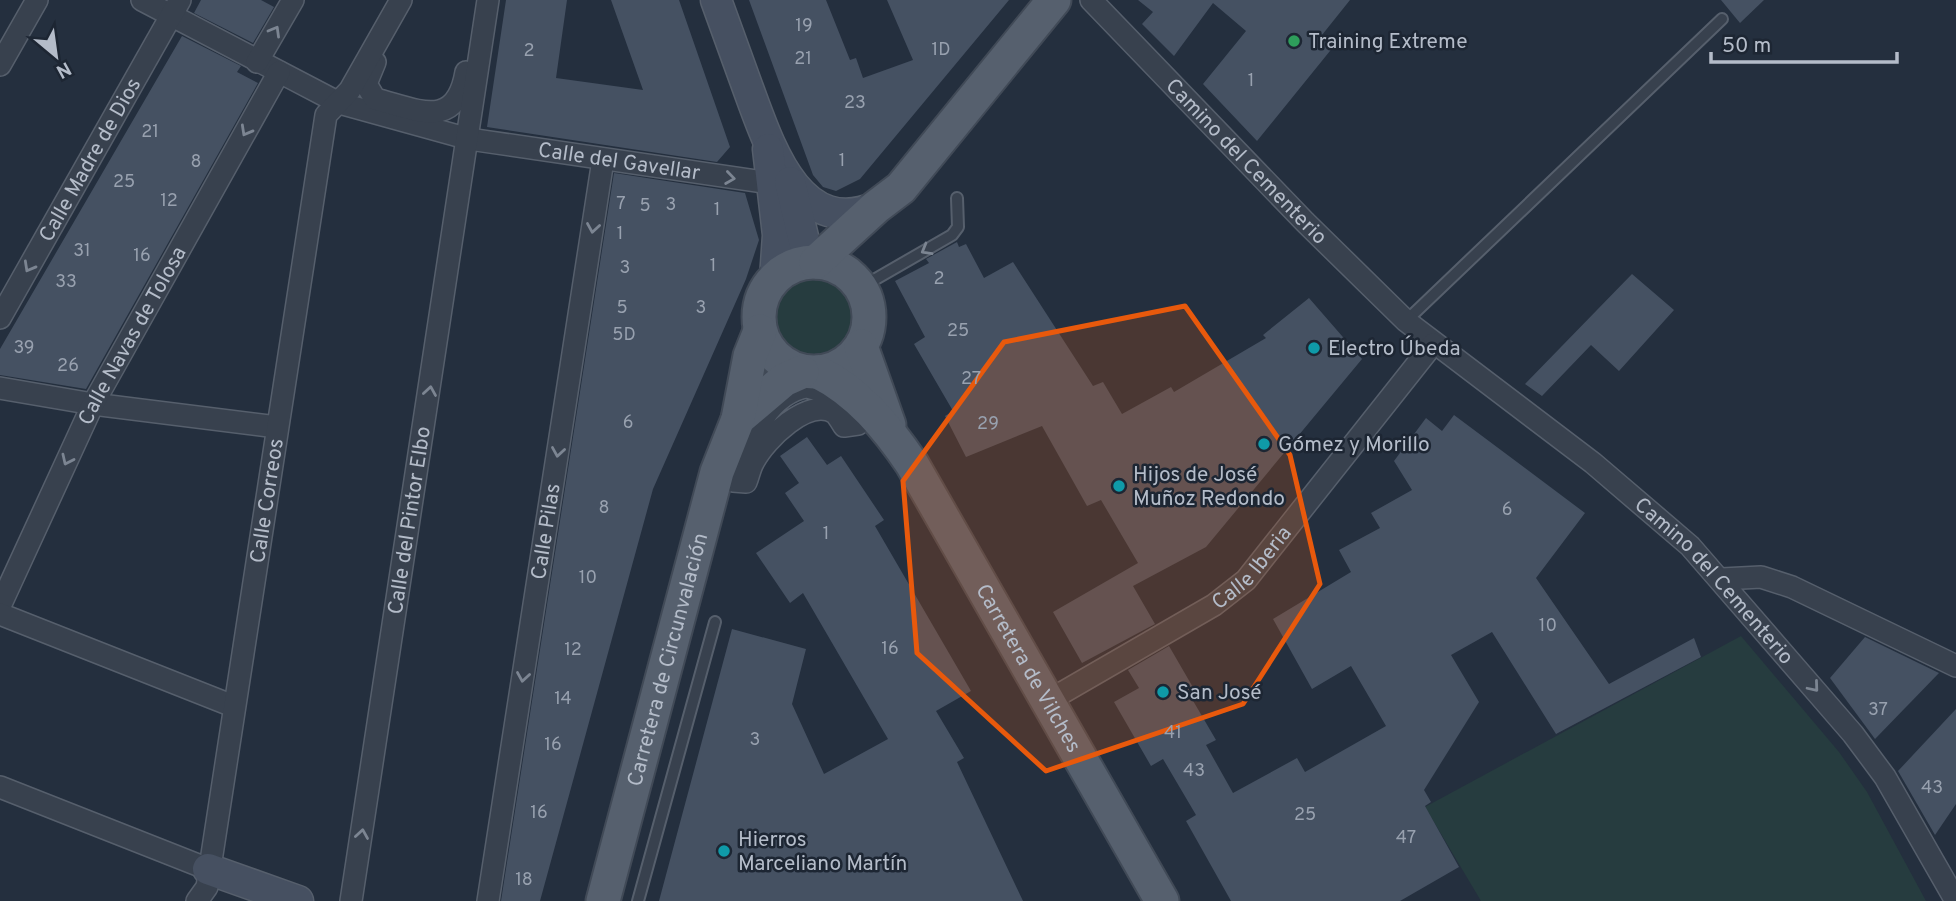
<svg xmlns="http://www.w3.org/2000/svg" width="1956" height="901" font-family="Overpass,sans-serif">
  <style>
    .green { fill: #263c3f }
    .building { fill: #455162 }
    .lines { fill: none; stroke-linecap: round; stroke-linejoin: round }
    .lane-casing { stroke: #565f6c; stroke-width: 14 }
    .street-casing { stroke: #565f6c; stroke-width: 24 }
    .secondary-casing { stroke: #565f6c; stroke-width: 33 }
    .primary-casing { stroke: #414a57; stroke-width: 37 }
    .lane { stroke: #38414e; stroke-width: 10 }
    .street { stroke: #38414e; stroke-width: 21 }
    .secondary { stroke: #465061; stroke-width: 30 }
    .primary { stroke: #56606e; stroke-width: 33 }
    .oneway { stroke: #7c8592 }
    .marked { fill: #e8590c; fill-opacity: 0.2; stroke: #e8590c; stroke-width: 5; stroke-linejoin: round }
    .leisure-dot { fill: #2e9e5b; stroke: #1d2633; stroke-width: 2.5 }
    .culture-dot { fill: #0f9aa8; stroke: #1d2633; stroke-width: 2.5 }
    .labels { text-anchor: middle; stroke-width: 5; stroke-linejoin: round; paint-order: stroke }
    .number-label { font-size: 18px; fill: #98a1af }
    .poi-label { font-size: 21px; fill: #b4bcc9; stroke: #1d2633; text-anchor: start }
    .street-label { font-size: 21px; fill: #b4bcc9; stroke: #1d2633 }
  </style>
  <rect width="100%" height="100%" fill="#242f3e"/>
  <g class="green">
    <circle cx="813" cy="314" r="40"/>
    <path d="M1741 636 1839 752 1867 792 1926 901H1481L1425 807Z"/>
  </g>
  <g class="building">
    <path d="M201 0H261L274 7 253 43 194 13Z"/>
    <path d="M506 0H567L556 78 643 90 611 0H679L730 147 717 162 487 127Z"/>
    <path d="M749 0H826L850 60 856 58 863 78 913 60 887 0H1009L860 179 836 191 823 187 813 175Z"/>
    <path d="M1138 0H1350L1322 35 1334 46 1257 141 1203 84 1246 31 1213 3 1174 56 1142 24 1153 12Z"/>
    <path d="M1721 0H1764L1740 23Z"/>
    <path d="M182 36 241 66 237 72 258 83 86 389 0 375V349Z"/>
    <path d="M614 173 745 193 759 240 746 279 653 489 540 901H501Z"/>
    <path d="M957 242 959 247 966 244 984 278 1013 262 1093 386 1103 382 1122 414 1171 387 1174 392 1266 338 1263 335 1309 298 1362 359 1206 547 1133 586 1155 624 1082 663 1053 612 1138 563 1101 500 1087 506 1042 426 966 457 945 416 953 411 914 344 925 337 895 281 929 263 926 259Z"/>
    <path d="M1632 274 1674 310 1619 371 1591 345 1542 396 1525 384Z"/>
    <path d="M1454 415 1585 513 1536 578 1609 684 1694 638 1701 657 1556 734 1492 632 1451 655 1479 702 1424 790 1431 802 1425 806 1459 867 1400 901H1231L1186 821 1196 815 1163 759 1151 766 1114 702 1139 688 1128 670 1169 646 1198 696 1192 699 1216 740 1206 745 1233 793 1297 758 1305 772 1386 726 1351 666 1312 689 1273 619 1351 572 1339 550 1380 528 1371 513 1412 490 1394 461 1426 418 1442 431Z"/>
    <path d="M807 437 827 465 841 456 884 520 875 526 971 691 936 711 964 758 957 762 1023 901H659L732 629 806 649 792 704 824 774 888 739 803 593 790 603 756 553 804 521 785 493 799 483 780 456Z"/>
    <path d="M1865 637 1939 673 1875 739 1830 678Z"/>
    <path d="M1956 709V804L1935 835 1898 771Z"/>
  </g>
  <g class="lines">
    <g class="lane-casing">
      <g id="lane">
        <path d="M860 288 952 235 958 227 957 198"/>
        <path d="M1406 321 1722 19"/>
        <path d="M638 901 715 622"/>
      </g>
    </g>
    <g class="street-casing">
      <g id="street">
        <path id="s1" d="M142 0 339 103 469 139 770 183"/>
        <path id="s2" d="M1091 0 1305 222 1406 321 1593 463 1690 546 1853 734 1885 777 1956 901"/>
        <path d="M257 62 293 0"/>
        <path d="M375 62 366 84 375 99C418 110 456 131 466 72"/>
        <path d="M0 65 37 0"/>
        <path id="s3" d="M0 318 180 0"/>
        <path d="M807 387 835 395 858 424 844 426C842 423 838 416 835 413 808 396 765 440 754 461 750 467 749 475 746 482L733 481C748 447 764 394 807 387Z"/>
        <path d="M0 388 93 404 277 427"/>
        <path d="M1722 579 1761 577 1792 587 1956 666"/>
        <path id="s4" d="M0 606 93 404 279 72"/>
        <path d="M0 614 233 706"/>
        <path id="s5" d="M1048 701 1214 605 1246 580 1433 344"/>
        <path d="M0 787 208 869"/>
        <path id="s6" d="M197 901 207 887 326 115 350 90 401 0"/>
        <path id="s7" d="M351 901 488 0"/>
        <path id="s8" d="M488 901 603 160"/>
      </g>
    </g>
    <g class="secondary-casing">
      <g id="secondary">
        <path d="M716 0C727 30 738 60 749 91 769 145 799 240 876 207"/>
        <path d="M768 149 778 235 775 278"/>
        <path d="M790 182 809 262"/>
        <path d="M208 869 298 901"/>
      </g>
    </g>
    <g class="primary-casing">
      <g id="primary">
        <circle cx="814" cy="317" r="55"/>
        <path d="M816 262 876 207 901 188 1054 0"/>
        <path d="M861 346 889 425"/>
        <path id="s9" d="M818 372C858 392 887 427 912 464L1162 901"/>
        <path d="M738 419 784 380 802 372"/>
        <path id="s10" d="M603 901 717 472 738 419 750 356 760 331"/>
      </g>
    </g>
    <use href="#lane" class="lane"/>
    <use href="#street" class="street"/>
    <use href="#secondary" class="secondary"/>
    <use href="#primary" class="primary"/>
  </g>
  <defs><path id="oneway-chevron" d="M-2-3.5L2.5 0L-2 3.5" fill="none" stroke-width="1.6" stroke-linecap="round" stroke-linejoin="round" transform="scale(1.75)"/></defs>
  <g class="oneway">
    <use href="#oneway-chevron" transform="translate(275 31) rotate(-60)"/>
    <use href="#oneway-chevron" transform="translate(246 131) rotate(119)"/>
    <use href="#oneway-chevron" transform="translate(730 178) rotate(8)"/>
    <use href="#oneway-chevron" transform="translate(593 228) rotate(99)"/>
    <use href="#oneway-chevron" transform="translate(926 250) rotate(150)"/>
    <use href="#oneway-chevron" transform="translate(29 267) rotate(119)"/>
    <use href="#oneway-chevron" transform="translate(430 391) rotate(-81)"/>
    <use href="#oneway-chevron" transform="translate(558 452) rotate(99)"/>
    <use href="#oneway-chevron" transform="translate(67 460) rotate(115)"/>
    <use href="#oneway-chevron" transform="translate(523 677) rotate(99)"/>
    <use href="#oneway-chevron" transform="translate(1814 687) rotate(50)"/>
    <use href="#oneway-chevron" transform="translate(362 834) rotate(-81)"/>
  </g>
  <path class="marked" d="M1185 306 1290 455 1320 584 1243 704 1046 771 917 653 903 481 1004 342Z"/>
  <circle class="leisure-dot" cx="1294" cy="41" r="7"/>
  <g class="culture-dot">
    <circle cx="1314" cy="348" r="7"/>
    <circle cx="1264" cy="444" r="7"/>
    <circle cx="1119" cy="486" r="7"/>
    <circle cx="1163" cy="692" r="7"/>
    <circle cx="724" cy="851" r="7"/>
  </g>
  <g class="labels">
    <g class="number-label">
      <text x="804" y="31">19</text>
      <text x="941" y="55">1D</text>
      <text x="529" y="56">2</text>
      <text x="803" y="64">21</text>
      <text x="1251" y="86">1</text>
      <text x="855" y="108">23</text>
      <text x="150" y="137">21</text>
      <text x="842" y="166">1</text>
      <text x="196" y="167">8</text>
      <text x="124" y="187">25</text>
      <text x="169" y="206">12</text>
      <text x="621" y="209">7</text>
      <text x="671" y="210">3</text>
      <text x="645" y="211">5</text>
      <text x="717" y="215">1</text>
      <text x="620" y="239">1</text>
      <text x="82" y="256">31</text>
      <text x="142" y="261">16</text>
      <text x="713" y="271">1</text>
      <text x="625" y="273">3</text>
      <text x="939" y="284">2</text>
      <text x="66" y="287">33</text>
      <text x="622" y="313">5</text>
      <text x="701" y="313">3</text>
      <text x="958" y="336">25</text>
      <text x="624" y="340">5D</text>
      <text x="24" y="353">39</text>
      <text x="68" y="371">26</text>
      <text x="971" y="384">27</text>
      <text x="628" y="428">6</text>
      <text x="988" y="429">29</text>
      <text x="604" y="513">8</text>
      <text x="1507" y="515">6</text>
      <text x="826" y="539">1</text>
      <text x="588" y="583">10</text>
      <text x="1548" y="631">10</text>
      <text x="890" y="654">16</text>
      <text x="573" y="655">12</text>
      <text x="563" y="704">14</text>
      <text x="1878" y="715">37</text>
      <text x="1173" y="738">41</text>
      <text x="755" y="745">3</text>
      <text x="553" y="750">16</text>
      <text x="1194" y="776">43</text>
      <text x="1932" y="793">43</text>
      <text x="539" y="818">16</text>
      <text x="1305" y="820">25</text>
      <text x="1406" y="843">47</text>
      <text x="524" y="885">18</text>
    </g>
    <g class="poi-label">
      <text x="1308" y="48">Training Extreme</text>
      <text x="1328" y="355">Electro Úbeda</text>
      <text x="1278" y="451">Gómez y Morillo</text>
      <text x="1133" y="481">Hijos de José<tspan x="1133" dy="24">Muñoz Redondo</tspan></text>
      <text x="1177" y="699">San José</text>
      <text x="738" y="846">Hierros<tspan x="738" dy="24">Marceliano Martín</tspan></text>
    </g>
    <g class="street-label">
      <text dy="7" stroke="none"><textPath href="#s3" startOffset="182">Calle Madre de Dios</textPath></text>
      <text dy="7" stroke="none"><textPath href="#s2" startOffset="224">Camino del Cementerio</textPath></text>
      <text dy="7" stroke="none"><textPath href="#s1" startOffset="509">Calle del Gavellar</textPath></text>
      <text dy="7" stroke="none"><textPath href="#s4" startOffset="301">Calle Navas de Tolosa</textPath></text>
      <text dy="7" stroke="none"><textPath href="#s6" startOffset="408">Calle Correos</textPath></text>
      <text dy="7" stroke="none"><textPath href="#s7" startOffset="385">Calle del Pintor Elbo</textPath></text>
      <text dy="7" stroke="none"><textPath href="#s8" startOffset="374">Calle Pilas</textPath></text>
      <text dy="7" stroke="none"><textPath href="#s5" startOffset="245">Calle Iberia</textPath></text>
      <text dy="7" stroke="none"><textPath href="#s2" startOffset="854">Camino del Cementerio</textPath></text>
      <text dy="7" stroke="none"><textPath href="#s10" startOffset="250">Carretera de Circunvalación</textPath></text>
      <text dy="7" stroke="none"><textPath href="#s9" startOffset="368">Carretera de Vilches</textPath></text>
    </g>
  </g>
  <g transform="translate(56 56) rotate(151)" stroke="#1d2633" stroke-width="5" paint-order="stroke">
  <path d="M0-5L12 26L0 18L-12 26Z" fill="#b4bcc9"/>
  <text y="-10" font-size="19" font-weight="bold" text-anchor="middle" fill="#b4bcc9">N</text>
  </g>
  <path d="M1711 52v10h186v-10" fill="none" stroke="#b4bcc9" stroke-width="3.5"/>
  <text x="1722" y="52" font-size="21" fill="#b4bcc9" stroke="#1d2633" stroke-width="5" paint-order="stroke">50 m</text>
</svg>
